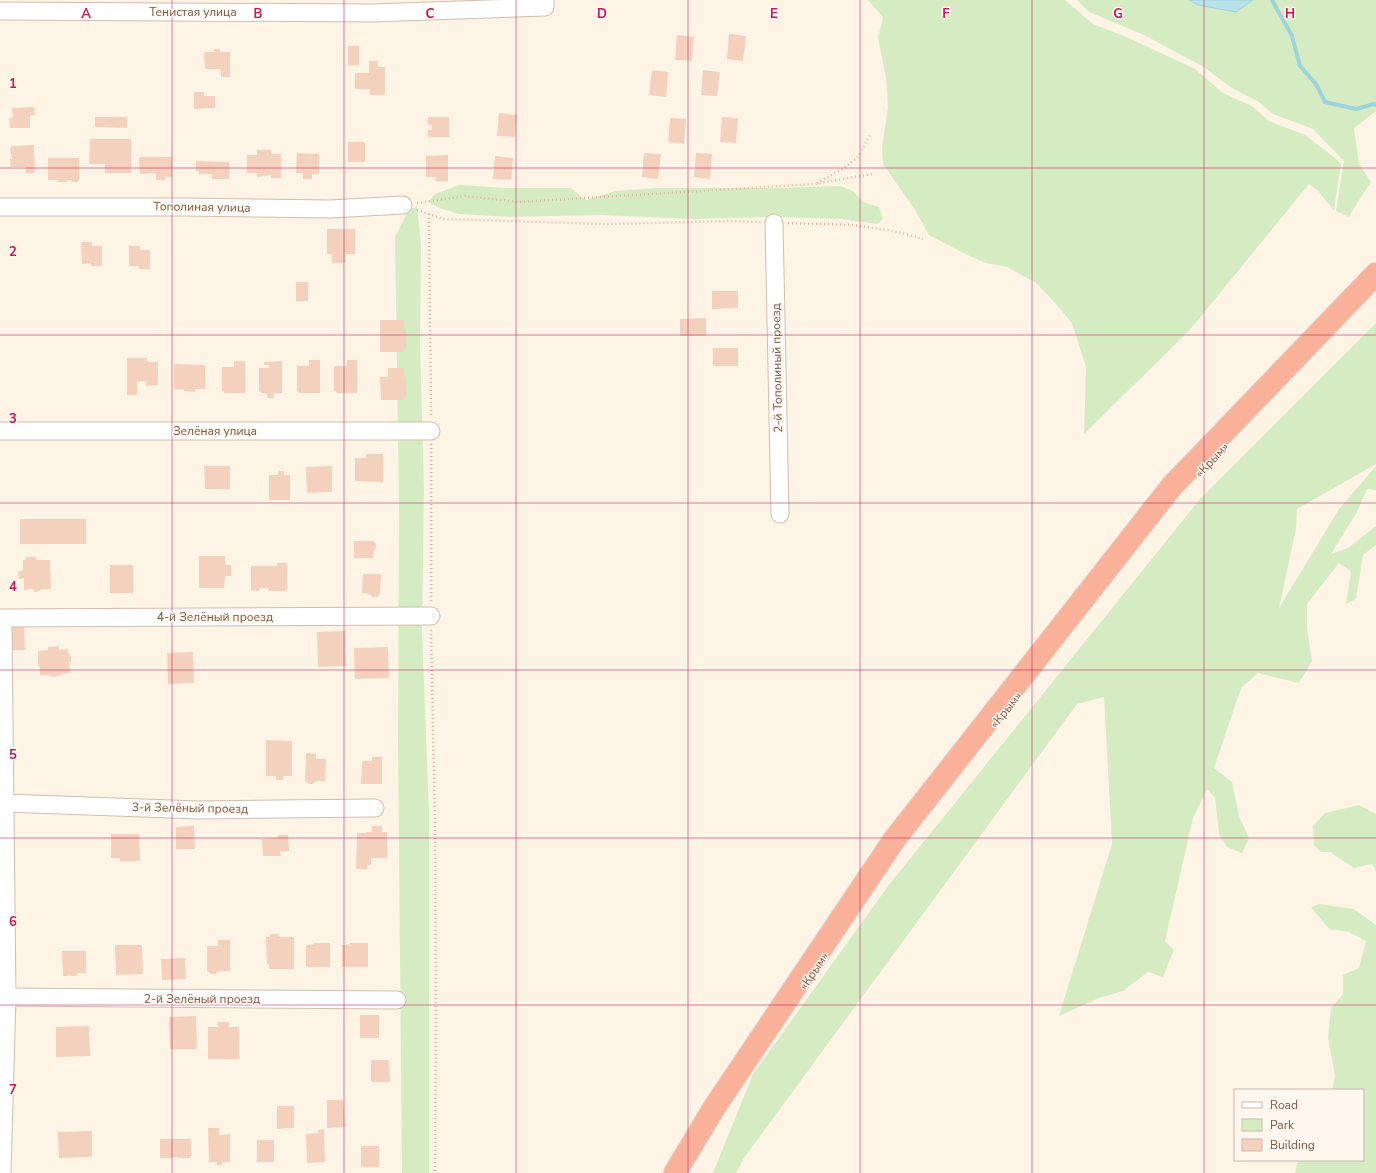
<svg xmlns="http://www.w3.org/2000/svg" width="1376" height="1173" font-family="'Nunito Sans',sans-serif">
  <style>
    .green { fill: #d5ecc3 }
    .water { fill: #b9e3e8; stroke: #9ed3db }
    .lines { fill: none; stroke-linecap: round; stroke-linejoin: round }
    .stream { stroke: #9ed3db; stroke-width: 4 }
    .building { fill: #f4d1bc }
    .minor-casing { stroke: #d2bdad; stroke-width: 19 }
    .highway-casing { stroke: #dcd4d0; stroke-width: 24 }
    .path { stroke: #d9b49f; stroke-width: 2.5; stroke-dasharray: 1 3; stroke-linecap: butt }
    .minor { stroke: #fff; stroke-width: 17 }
    .highway { stroke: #fab19a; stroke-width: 22 }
    .grid { fill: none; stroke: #c2185b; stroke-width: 1; stroke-opacity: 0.55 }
    .labels { text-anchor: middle; stroke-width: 3; stroke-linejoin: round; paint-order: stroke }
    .street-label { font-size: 12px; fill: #785849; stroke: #fff7ed }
    .grid-label { font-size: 13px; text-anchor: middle; font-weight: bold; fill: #c2185b; stroke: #fff7ed; stroke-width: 3; stroke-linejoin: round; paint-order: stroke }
  </style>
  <rect width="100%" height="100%" fill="#fdf4e6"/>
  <g class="green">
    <path d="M868 0H1065L1093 24 1129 38 1195 69 1223 93 1252 106 1269 121 1305 135 1335 158 1341 164 1334 210 1318 191 1309 184 1189 331 1084 434 1086 367 1072 323 1056 304 1036 283 1007 267 986 263 965 254 929 235 915 210 883 164 882 147 888 107 886 78 878 38 883 17Z"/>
    <path d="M1077 0H1189L1198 5 1236 12 1253 0H1376V111L1354 128 1359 164 1371 182 1357 203 1349 217 1336 211 1344 161 1313 129 1273 114 1259 102 1230 87 1204 67 1144 35 1089 12Z"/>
    <path d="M459 185 507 188H571L586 200 616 191 656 188H779L840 186 853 191 863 202 879 207 883 219 877 224 841 219 776 217 694 219 601 215 510 217 459 214 439 208 428 202 435 194Z"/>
    <path d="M417 206 421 244 420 344 424 489 422 632 429 812V1173H402L398 743 399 506 395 237 408 211Z"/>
    <path d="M1376 323V464L1297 509 1296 529 1279 608 1339 509 1376 466V490L1367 489 1357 512 1331 554 1348 548 1376 526V545L1363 555 1356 599 1346 604 1351 571 1339 563 1307 604V628L1312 661 1299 683 1258 673 1241 688 1214 768 1232 782 1239 816 1249 838 1242 853 1227 847 1219 834 1215 798 1207 789 1193 818 1165 941 1174 950 1163 977 1148 972 1123 991 1099 998 1059 1016 1112 844 1104 697 1077 704 744 1158 736 1173H713L753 1074 888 886 1200 499Z"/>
    <path d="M1359 805 1376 814V870L1372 864 1354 868 1330 852H1321L1314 845 1313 826 1325 813Z"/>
    <path d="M1319 904 1354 909 1376 925V1173H1295L1298 1160H1363V1090H1332L1335 1076 1328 1038 1331 1008 1343 994V975L1359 968 1366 941 1349 932 1329 929 1311 907Z"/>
  </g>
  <path class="water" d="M1189 0H1253L1236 12 1198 5Z"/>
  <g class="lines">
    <path class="stream" d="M1272 0 1292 36 1300 66 1316 84 1325 102 1356 109 1374 104 1376 105"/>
  </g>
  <g class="building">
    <path d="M729 34 746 36 743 61 727 59Z"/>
    <path d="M677 35 694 37 692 61 675 60Z"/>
    <path d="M348 46H359V65L348 66Z"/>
    <path d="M214 49H220V52H230V77H221V69H205L204 52H214Z"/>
    <path d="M369 61H378V67H385V95H370V89H355V73H369Z"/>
    <path d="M652 70 668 72 666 97 649 95Z"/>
    <path d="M703 70 720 72 717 96 701 95Z"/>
    <path d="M194 92H204V96H215V108L194 109Z"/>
    <path d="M34 107 35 115H30V128H10L9 118H13L12 108Z"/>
    <path d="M499 113 517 115 515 137 497 136Z"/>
    <path d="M95 117H127V128L95 127Z"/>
    <path d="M428 117H449V137H428V130H432V125H428Z"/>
    <path d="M722 117 738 118 736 143 720 142Z"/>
    <path d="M670 118 686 119 684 144 668 142Z"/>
    <path d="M90 139H131V173H105V164H89Z"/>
    <rect x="348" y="142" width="17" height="20"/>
    <path d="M34 145 35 173H26V167H11L10 159H12L10 148 12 146Z"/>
    <path d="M257 150H271V154H281V178H271V175H267V176L257 177V173H247V155H257Z"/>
    <path d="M297 153 319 154V174H312V179H303V173H296Z"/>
    <path d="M644 153 661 154 658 179 642 177Z"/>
    <path d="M696 153 712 154 710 179 694 177Z"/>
    <path d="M448 155V181H435L436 177H426V156Z"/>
    <path d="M495 156 513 158 511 180 493 179Z"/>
    <path d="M139 157H172V177H165V180H156V173L140 174Z"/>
    <path d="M48 158H79V180L77 182H72L70 180H67V182H58V180H48Z"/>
    <path d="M196 161 229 162V179H212V174H199V172L196 171Z"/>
    <path d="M327 229H355V254H345V263H332V254H327Z"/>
    <path d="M81 242H92V246H102V266H91V263L82 264Z"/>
    <path d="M129 246H140V250H150V269H139V266H129Z"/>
    <rect x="296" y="282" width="12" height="19"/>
    <path d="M712 291H738V308L712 309Z"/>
    <path d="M706 318V336H680V319Z"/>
    <path d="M380 320H404V329H406V349L404 352H380Z"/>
    <rect x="713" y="348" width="25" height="18"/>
    <path d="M127 358H147V362H158V385L146 386V381H137V395H127Z"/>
    <path d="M309 360H320V393H299L297 390V366H309Z"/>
    <path d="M347 360H357V393H337L334 390V366H347Z"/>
    <path d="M234 361H245V393H225L222 390V367H234Z"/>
    <path d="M282 361V393H273V398H267V394L262 393 259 391V368H269V365H264V362Z"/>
    <path d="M174 364 205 365V389H195V392L184 391V389H174Z"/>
    <path d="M388 368H404V377H406V397L404 400H381L380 377H388Z"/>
    <path d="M366 454H383V482L355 481V458H366Z"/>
    <path d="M204 466H230V489H205Z"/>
    <path d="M332 466V492L307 493 306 467Z"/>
    <path d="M278 471H284V475H290V500H269V475H278Z"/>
    <rect x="20" y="519" width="66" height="25"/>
    <path d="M354 541H373L376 544V548L373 552V558H354Z"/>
    <path d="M199 556H225V565H231V576H225L224 588H199Z"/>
    <path d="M26 557H36V560H50L51 589H41L39 591 35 592 32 589 24 590V578L19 579 18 571H23V560H26Z"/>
    <path d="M277 563H287V591H269V588H259V591L251 590V566H277Z"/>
    <rect x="110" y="565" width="23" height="28"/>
    <path d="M363 574H381L380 594 377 597H372L370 594 362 593Z"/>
    <path d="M9 626H24L25 650H9Z"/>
    <path d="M345 631 346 666 318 667 317 632Z"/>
    <path d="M59 646V650L68 649 69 655H70L71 657V662H69L70 673 60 674 61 675 54 677 50 676V675H40V666L38 667V651L48 650V647Z"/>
    <path d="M388 647 389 678 355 679 354 648Z"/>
    <path d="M193 652 194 683 168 684 167 653Z"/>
    <path d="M266 740 292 741V776H283V780H276V776H266Z"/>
    <path d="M306 753 316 754V759H326L325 781H316L313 784H309L305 781Z"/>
    <path d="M372 757H382V784H361L362 761H372Z"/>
    <path d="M194 826 195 849H176V827Z"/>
    <path d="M372 826H382V832H387V858H371V865H367V869H356L357 833H367V832H372Z"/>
    <path d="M111 834H139L140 861H120V858H111Z"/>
    <path d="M278 835H288L289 851H280L281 856H263L262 839 278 838Z"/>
    <path d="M270 934H278V937H294V969H269V964H267L266 937H270Z"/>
    <path d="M218 940H230V971H219L215 974H211L207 971V946H218Z"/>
    <path d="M314 943H330V967H306V945H314Z"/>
    <path d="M350 943H368V967H342V945H350Z"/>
    <path d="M115 945H142L143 974 116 975Z"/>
    <path d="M62 951H86V973H78L76 976H71L68 973 69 976H63Z"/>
    <path d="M185 958 186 979 162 980 161 959Z"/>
    <rect x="360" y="1015" width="19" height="23"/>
    <path d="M196 1016 197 1049H170L169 1017Z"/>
    <path d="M218 1022H229V1027H239V1059H208V1027H218Z"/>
    <path d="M89 1026 90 1056 56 1057V1027Z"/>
    <path d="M371 1060H389L390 1082H371Z"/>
    <path d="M327 1100H343L345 1127 327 1128Z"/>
    <path d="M277 1106H294V1128L277 1129Z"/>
    <path d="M208 1128H219V1135L230 1134V1162H222V1165H217V1162H209Z"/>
    <path d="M324 1129 325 1162 307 1163 306 1134 318 1133V1130Z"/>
    <path d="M92 1131V1157L59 1158 58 1132Z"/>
    <path d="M160 1139H191V1158H178V1157H172V1158H160Z"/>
    <rect x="257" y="1140" width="17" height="22"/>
    <rect x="361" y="1146" width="18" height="21"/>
  </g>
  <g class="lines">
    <g class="minor-casing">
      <g id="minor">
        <path d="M0 11 372 13 545 7V0"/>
        <path d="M0 207H184L330 209 403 205"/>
        <path d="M774 223 780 514"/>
        <path d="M0 431H431"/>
        <path d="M0 618 431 616"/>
        <path d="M0 620 3 625 7 997 2 1173"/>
        <path d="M5 803 198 810 375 808"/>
        <path d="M7 997 397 1000"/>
      </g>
    </g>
    <g class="highway-casing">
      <path id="highway" d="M675 1173 714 1108 894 840 1172 486 1376 274"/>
    </g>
    <g class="path">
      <path d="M817 183 841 170 857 158 870 135"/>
      <path d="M417 203 465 196 519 202 815 184 872 174"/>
      <path d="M417 210 444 219 606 224 732 221 761 222"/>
      <path d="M429 214 431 417"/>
      <path d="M788 223 854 225 898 232 923 239"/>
      <path d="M431 601V444"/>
      <path d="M431 630 435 826 436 1020 435 1173"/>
    </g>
    <use href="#minor" class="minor"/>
    <use href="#highway" class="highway"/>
  </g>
  <path class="grid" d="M172 0V1173M344 0V1173M516 0V1173M688 0V1173M860 0V1173M1032 0V1173M1204 0V1173M0 168H1376M0 335H1376M0 503H1376M0 670H1376M0 838H1376M0 1005H1376"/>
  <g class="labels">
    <g class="street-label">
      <text x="193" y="16">Тенистая улица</text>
      <text transform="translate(202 207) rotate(1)" y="4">Тополиная улица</text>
      <text transform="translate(777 368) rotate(-91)" y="4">2-й Тополиный проезд</text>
      <text x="215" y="435">Зелёная улица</text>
      <text transform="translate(1212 460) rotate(-47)" y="4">«Крым»</text>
      <text x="215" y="621">4-й Зелёный проезд</text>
      <text transform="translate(1006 710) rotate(-51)" y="4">«Крым»</text>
      <text transform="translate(190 808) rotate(1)" y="4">3-й Зелёный проезд</text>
      <text transform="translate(814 971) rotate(-56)" y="4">«Крым»</text>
      <text x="202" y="1003">2-й Зелёный проезд</text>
    </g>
  </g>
  <g class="grid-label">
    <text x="86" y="18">A</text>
    <text x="258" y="18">B</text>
    <text x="430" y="18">C</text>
    <text x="602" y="18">D</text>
    <text x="774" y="18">E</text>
    <text x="946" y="18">F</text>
    <text x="1118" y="18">G</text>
    <text x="1290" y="18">H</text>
    <text x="13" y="88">1</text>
    <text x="13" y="256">2</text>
    <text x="13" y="423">3</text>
    <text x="13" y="591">4</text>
    <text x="13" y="759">5</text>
    <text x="13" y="926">6</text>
    <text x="13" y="1094">7</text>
  </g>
  <rect x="1234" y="1089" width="130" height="72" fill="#fff7ed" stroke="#c9b7ab"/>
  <rect x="1242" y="1102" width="20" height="6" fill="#ffffff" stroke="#c9b7ab"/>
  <text x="1270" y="1109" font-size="12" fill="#785849">Road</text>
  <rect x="1242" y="1119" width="20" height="12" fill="#d5ecc3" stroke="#c9b7ab"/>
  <text x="1270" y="1129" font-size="12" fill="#785849">Park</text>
  <rect x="1242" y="1139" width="20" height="12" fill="#f4d1bc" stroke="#c9b7ab"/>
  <text x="1270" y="1149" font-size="12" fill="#785849">Building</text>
</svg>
